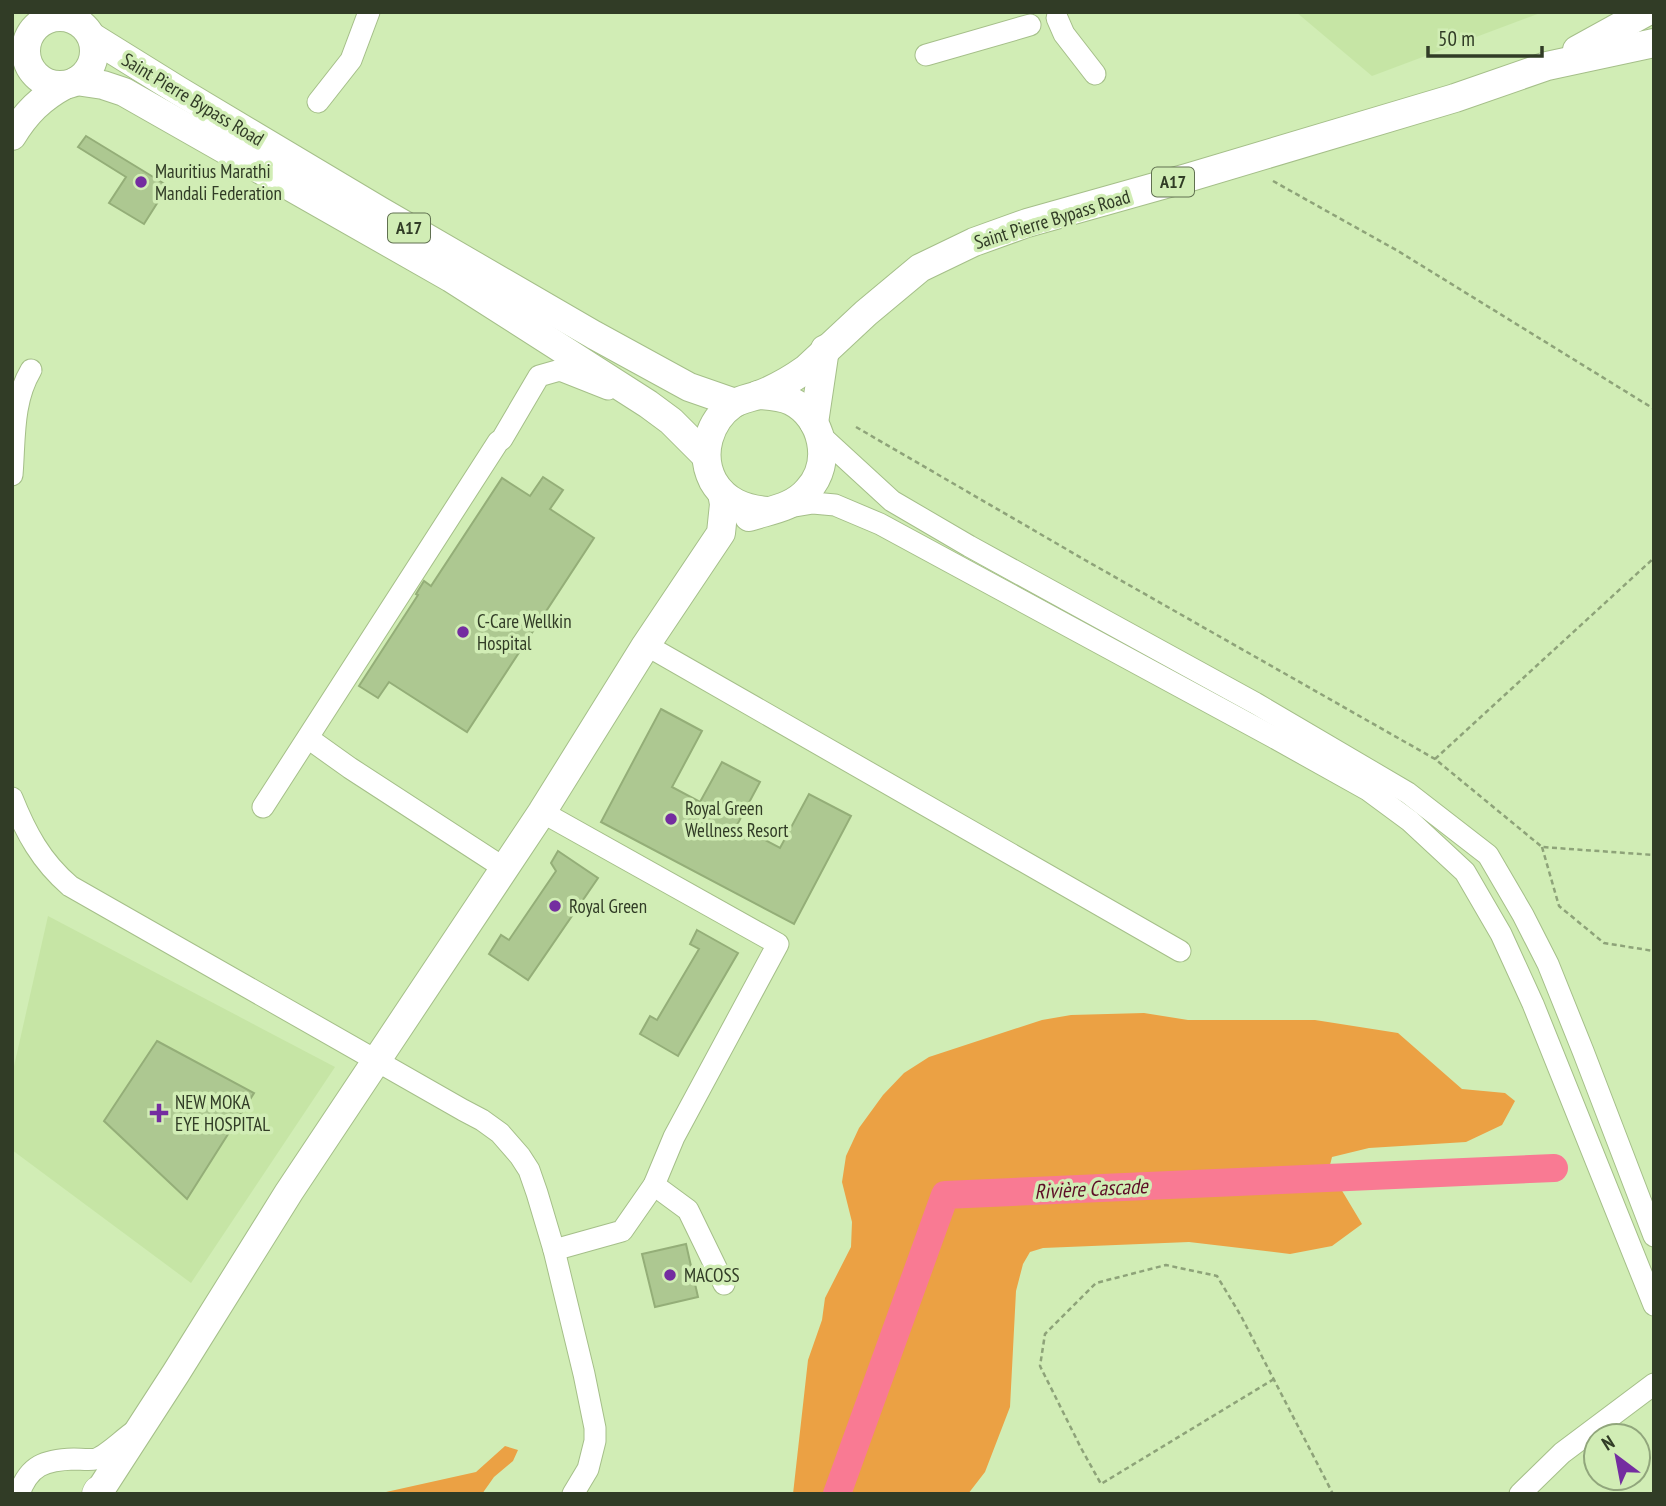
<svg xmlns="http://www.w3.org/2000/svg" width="1666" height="1506" font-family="'PT Sans Narrow',sans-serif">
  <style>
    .built { fill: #c6e5a5 }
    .green { fill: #eba144 }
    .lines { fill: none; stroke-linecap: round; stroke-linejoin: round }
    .river { stroke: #f97a93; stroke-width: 28 }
    .building { fill: #adc891; stroke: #94ae78; stroke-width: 2 }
    .minor-casing { stroke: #a5bf89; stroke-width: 23 }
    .major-casing { stroke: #a5bf89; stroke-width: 30 }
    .highway-casing { stroke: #a5bf89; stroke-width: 33 }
    .path { stroke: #8ea379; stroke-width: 2.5; stroke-dasharray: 5 3.5; stroke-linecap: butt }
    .minor { stroke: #fff; stroke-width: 21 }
    .major { stroke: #fff; stroke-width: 28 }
    .highway { stroke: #fff; stroke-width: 32 }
    .poi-dot { fill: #742da0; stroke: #d1edb5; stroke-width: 2.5 }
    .labels { text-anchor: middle; stroke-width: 7; stroke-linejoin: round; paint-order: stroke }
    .shield { fill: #d1edb5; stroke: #617151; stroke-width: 2 }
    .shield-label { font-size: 18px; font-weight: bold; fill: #313c26 }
    .street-label { font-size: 19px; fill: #313c26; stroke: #d1edb5 }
    .poi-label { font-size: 19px; fill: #313c26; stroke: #d1edb5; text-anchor: start }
    .water-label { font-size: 21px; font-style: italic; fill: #5d0d26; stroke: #d1edb5 }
  </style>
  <rect width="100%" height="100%" fill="#d1edb5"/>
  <g class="built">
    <path d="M1296 12H1543L1372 76Z"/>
    <path d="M48 916 335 1067 191 1283 12 1150V1075Z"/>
  </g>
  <g class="green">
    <path d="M1144 1013 1188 1020H1315L1398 1033 1462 1089 1505 1093 1515 1101 1502 1125 1466 1142 1369 1148 1332 1157 1329 1169 1362 1224 1332 1246 1290 1254 1189 1242 1043 1248 1030 1252 1023 1264 1016 1291 1010 1407 985 1472 968 1494H793L808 1360 822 1320 825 1298 851 1247 852 1222 842 1182 846 1156 859 1128 883 1095 904 1073 929 1057 1042 1020 1071 1015Z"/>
    <path d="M505 1446 518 1450 513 1461 494 1477 482 1494H377L476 1472Z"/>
  </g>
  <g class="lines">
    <path class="river" d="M837 1494 945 1195 1554 1168"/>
  </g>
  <g class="building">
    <path d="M86 136 168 186 144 224 109 203 126 177 78 147Z"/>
    <path d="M543 477 563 490 550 509 594 538 467 732 389 682 378 698 359 686 418 595 416 594 424 581 431 586 502 478 530 496Z"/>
    <path d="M661 709 702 731 672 787 700 802 722 762 760 782 737 825 780 848 809 794 851 816 794 924 601 822Z"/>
    <path d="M558 851 598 878 528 980 489 954 501 935 509 940 556 871 551 863Z"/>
    <path d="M697 930 738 953 678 1056 640 1034 650 1016 657 1020 699 949 690 944Z"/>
    <path d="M157 1041 254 1093 187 1199 104 1121Z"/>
    <path d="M686 1244 698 1297 655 1307 642 1254Z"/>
  </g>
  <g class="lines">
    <g class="minor-casing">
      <g id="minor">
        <path d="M1057 18 1064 34 1095 74"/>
        <path d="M926 55 1030 25"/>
        <path d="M318 102 351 60 369 12"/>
        <path d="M819 434 892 501 969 546 1255 703 1408 793 1488 855 1523 915 1548 964 1583 1051 1654 1236"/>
        <path d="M12 475C15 439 12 402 31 370"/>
        <path d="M789 507 813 503 835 505 880 524 1273 737 1368 790 1410 821 1465 872 1501 934 1533 1004 1654 1305"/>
        <path d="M646 645 1180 951"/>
        <path d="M308 738 350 768 504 868"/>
        <path d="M12 798C26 833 41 861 70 886L463 1110 482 1120 500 1133 520 1156 529 1170 537 1193 554 1250 584 1374 595 1428V1441L588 1469 573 1494"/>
        <path d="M263 807 498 442 502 439 539 376 560 370 608 389"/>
        <path d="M542 812 778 944 674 1137 654 1185 622 1231 554 1250"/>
        <path d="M654 1185 688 1210 724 1284"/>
        <path d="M19 1494C29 1465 45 1460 74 1459 80 1459 90 1460 96 1459 107 1455 122 1440 132 1433"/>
        <path d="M1520 1494 1562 1453 1654 1384"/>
      </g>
    </g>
    <g class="major-casing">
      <g id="major">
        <circle cx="60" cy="51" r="34"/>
        <path d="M92 37 179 91 380 211 594 335 689 387 735 403"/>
        <path d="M1577 50 1646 12"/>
        <path d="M76 81 103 85 124 92 451 278 648 404 671 421 706 456"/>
        <path d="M12 136C26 113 41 98 65 85"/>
        <path d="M814 423 825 349"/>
        <path d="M767 511C745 509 725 502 713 481 699 454 709 421 733 404 741 399 750 398 758 395 775 389 792 379 806 369L866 313 920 268 974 242 1027 223 1187 178 1455 98 1547 66 1654 43"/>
        <path d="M749 517C770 510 793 508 808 490 833 463 823 417 791 401 780 396 770 396 758 395"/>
        <path d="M99 1492 176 1373 289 1192 542 812 646 645 721 533 724 504 722 493"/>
      </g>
    </g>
    <g class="highway-casing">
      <path id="highway" d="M98 1494 99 1492"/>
    </g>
    <g class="path">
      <path d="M1273 181 1398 251 1654 409"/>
      <path d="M856 427 1085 560 1435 759 1542 847 1654 855"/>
      <path d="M1435 759 1654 558"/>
      <path d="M1542 847 1559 906 1604 943 1654 951"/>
      <path d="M1274 1379 1101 1484 1081 1448 1040 1366 1045 1334 1096 1283 1166 1265 1217 1276 1241 1316 1333 1494"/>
    </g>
    <use href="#minor" class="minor"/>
    <use href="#major" class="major"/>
    <use href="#highway" class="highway"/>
  </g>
  <g class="poi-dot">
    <circle cx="141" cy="182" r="7"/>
    <circle cx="463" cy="632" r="7"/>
    <circle cx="671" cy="819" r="7"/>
    <circle cx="555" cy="906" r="7"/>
    <path d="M155.5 1102.5h7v7h7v7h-7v7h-7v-7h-7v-7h7z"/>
    <circle cx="670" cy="1275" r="7"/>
  </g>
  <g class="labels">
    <g class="shield">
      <rect x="1152" y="167.5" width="42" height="29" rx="5"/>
      <rect x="388" y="213.5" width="42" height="29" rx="5"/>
    </g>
    <g class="shield-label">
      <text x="1173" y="188">A17</text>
      <text x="409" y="234">A17</text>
    </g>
    <g class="street-label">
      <text transform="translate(193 99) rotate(31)" y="7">Saint Pierre Bypass Road</text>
      <text transform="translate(1052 219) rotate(-17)" y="7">Saint Pierre Bypass Road</text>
    </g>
    <g class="poi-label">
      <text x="155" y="178">Mauritius Marathi<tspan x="155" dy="22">Mandali Federation</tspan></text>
      <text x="477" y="628">C-Care Wellkin<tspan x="477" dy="22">Hospital</tspan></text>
      <text x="685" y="815">Royal Green<tspan x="685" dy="22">Wellness Resort</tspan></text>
      <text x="569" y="913">Royal Green</text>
      <text x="175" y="1109">NEW MOKA<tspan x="175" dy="22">EYE HOSPITAL</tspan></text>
      <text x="684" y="1282">MACOSS</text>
    </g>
    <g class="water-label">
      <text transform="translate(1091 1189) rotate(-3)" y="7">Rivière Cascade</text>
    </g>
  </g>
  <rect width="1666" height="1506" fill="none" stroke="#313c26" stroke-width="28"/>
  <g transform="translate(1617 1457) rotate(328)"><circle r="33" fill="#d1edb5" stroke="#91a67c" stroke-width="2"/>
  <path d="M0-5L12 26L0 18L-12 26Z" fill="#742da0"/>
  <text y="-10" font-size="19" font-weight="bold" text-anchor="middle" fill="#313c26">N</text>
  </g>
  <path d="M1428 46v10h114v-10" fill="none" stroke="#313c26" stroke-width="3.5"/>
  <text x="1438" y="46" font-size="21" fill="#313c26" stroke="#d1edb5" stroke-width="5" paint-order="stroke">50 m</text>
</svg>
